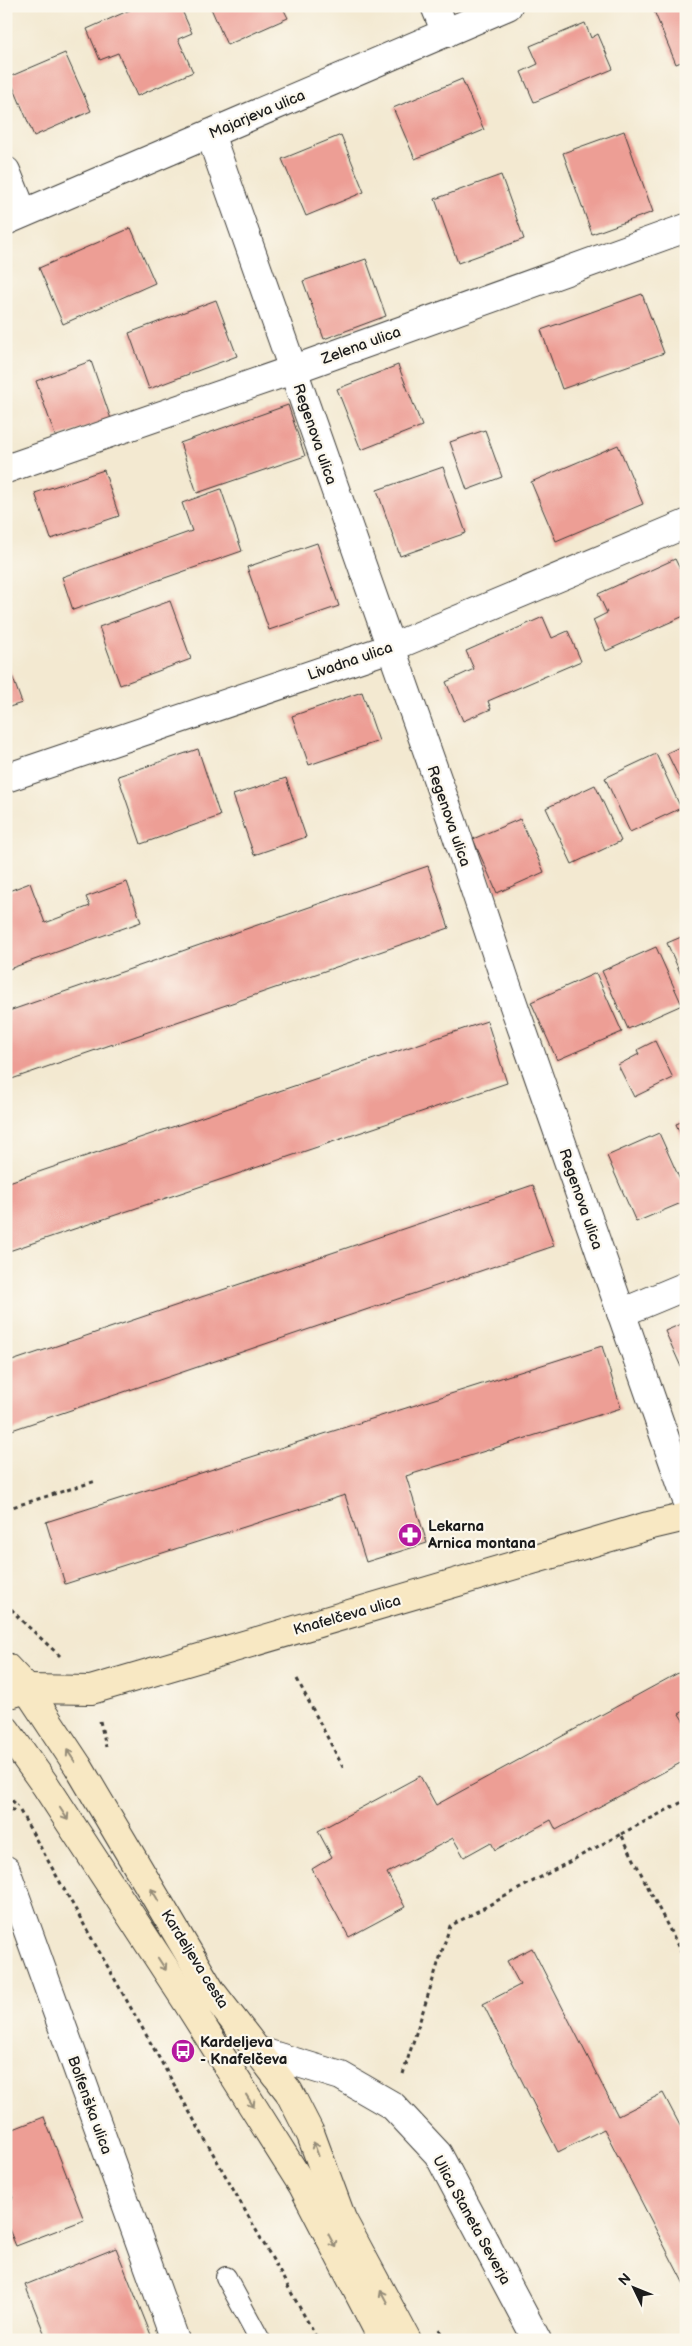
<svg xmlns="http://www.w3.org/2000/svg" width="692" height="2346" font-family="'Balsamiq Sans',sans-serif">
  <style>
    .building { fill: #ed9e95 }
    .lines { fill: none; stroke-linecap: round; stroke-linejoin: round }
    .lane-casing { stroke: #3c3b37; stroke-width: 22 }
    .street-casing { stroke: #3c3b37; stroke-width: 30 }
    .secondary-casing { stroke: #3c3b37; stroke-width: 30 }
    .path { stroke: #3c3b37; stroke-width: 3; stroke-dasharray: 4 4; stroke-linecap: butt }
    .lane { stroke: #fff; stroke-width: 20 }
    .street { stroke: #fff; stroke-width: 28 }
    .secondary { stroke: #f8e8c3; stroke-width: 28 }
    .oneway { stroke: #958c78 }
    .labels { text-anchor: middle; stroke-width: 4.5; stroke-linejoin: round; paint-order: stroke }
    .street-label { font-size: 15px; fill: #1c1c1c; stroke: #fbf7ec }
    .poi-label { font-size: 15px; font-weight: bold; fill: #1c1c1c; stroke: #fbf7ec; text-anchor: start }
  </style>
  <rect width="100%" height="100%" fill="#fbf7ec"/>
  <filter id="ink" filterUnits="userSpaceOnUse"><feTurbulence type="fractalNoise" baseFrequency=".02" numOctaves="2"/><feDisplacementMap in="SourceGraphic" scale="10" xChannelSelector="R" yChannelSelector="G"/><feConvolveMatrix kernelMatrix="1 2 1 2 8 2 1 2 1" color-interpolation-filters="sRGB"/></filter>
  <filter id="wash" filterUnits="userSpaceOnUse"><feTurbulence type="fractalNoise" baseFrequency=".0096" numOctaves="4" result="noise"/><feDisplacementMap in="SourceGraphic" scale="20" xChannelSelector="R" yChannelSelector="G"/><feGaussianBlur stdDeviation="1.12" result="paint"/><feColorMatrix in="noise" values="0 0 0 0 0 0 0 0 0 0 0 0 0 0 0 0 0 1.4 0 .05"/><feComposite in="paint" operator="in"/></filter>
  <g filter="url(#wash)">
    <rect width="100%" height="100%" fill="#f3e9d1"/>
    <g id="blocks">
      <g class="building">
        <path d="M139 6H180L192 33 178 39 193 72 137 96 118 53 100 60 87 29Z"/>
        <path d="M210 6H282L288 18 227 45Z"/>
        <path d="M652 6H686V60L676 64Z"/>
        <path d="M585 23 591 38 598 34 613 69 534 102 521 72 538 64 530 46Z"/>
        <path d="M65 53 91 111 34 136 9 77Z"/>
        <path d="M462 79 484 130 415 159 393 108Z"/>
        <path d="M624 131 653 212 592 234 563 153Z"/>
        <path d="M341 135 364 192 306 216 282 159Z"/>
        <path d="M501 175 524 239 458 263 435 199Z"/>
        <path d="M131 228 155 283 63 324 39 268Z"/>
        <path d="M366 259 386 316 324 339 303 281Z"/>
        <path d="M642 294 664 353 562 389 541 330Z"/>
        <path d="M216 300 237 356 149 389 129 333Z"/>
        <path d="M91 361 111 419 56 438 36 381Z"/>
        <path d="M398 365 422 426 361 450 337 389Z"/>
        <path d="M288 405 305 456 197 493 180 443Z"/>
        <path d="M485 430 502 477 467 490 450 442Z"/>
        <path d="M618 445 643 504 556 541 531 482Z"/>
        <path d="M443 467 466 533 400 556 377 490Z"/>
        <path d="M104 470 119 516 51 539 35 493Z"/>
        <path d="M221 489 242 551 73 610 62 577 192 531 182 503Z"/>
        <path d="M317 543 339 606 269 630 247 567Z"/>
        <path d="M675 559 686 581V615L606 651 593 620 607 613 598 594Z"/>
        <path d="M170 601 191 659 120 685 99 627Z"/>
        <path d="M543 617 552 638 568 631 581 661 488 701 491 709 463 721 446 682 474 669 466 651Z"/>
        <path d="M6 659 22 703 6 708Z"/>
        <path d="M362 692 379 741 309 765 292 716Z"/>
        <path d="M686 744V792L667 753Z"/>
        <path d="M198 749 220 816 141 844 118 776Z"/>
        <path d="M656 754 681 808 630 832 605 778Z"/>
        <path d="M286 778 306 837 254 855 233 795Z"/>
        <path d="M595 785 621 841 572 864 546 808Z"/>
        <path d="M520 819 544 872 497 893 473 839Z"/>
        <path d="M428 866 449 928 6 1081V1012Z"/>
        <path d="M127 882 141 922 6 970V892L30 883 45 923 90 906 86 897Z"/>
        <path d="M686 935V986L667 943Z"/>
        <path d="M656 947 682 1005 628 1029 602 971Z"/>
        <path d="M596 973 622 1032 557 1060 531 1002Z"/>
        <path d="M487 1021 507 1083 6 1252V1183Z"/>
        <path d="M655 1041 673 1078 634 1097 618 1065 639 1054 637 1050Z"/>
        <path d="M686 1120V1147L676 1124Z"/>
        <path d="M659 1133 686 1193V1201L636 1222 607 1156Z"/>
        <path d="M533 1185 554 1246 6 1432V1363Z"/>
        <path d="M686 1322V1378L665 1331Z"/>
        <path d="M602 1346 621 1408 406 1476 427 1543 366 1562 345 1495 65 1584 46 1522Z"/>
        <path d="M680 1672 686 1683V1710L679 1714 686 1725V1760L556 1830 551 1820 495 1850 491 1842 464 1857 453 1838 387 1873 405 1907 349 1937 312 1869 332 1857 318 1831 420 1776 436 1805Z"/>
        <path d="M532 1948 618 2116 663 2093 686 2137V2288L604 2129 558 2152 483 2004 520 1985 507 1961Z"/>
        <path d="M44 2117 84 2220 16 2246 6 2222V2201L13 2198 6 2182V2132Z"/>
        <path d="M116 2248 153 2340H47L25 2285Z"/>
      </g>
    </g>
  </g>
  <g filter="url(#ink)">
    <use href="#blocks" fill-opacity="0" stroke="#3c3b37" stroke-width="1"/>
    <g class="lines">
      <g class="lane-casing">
        <path id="lane" d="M226 2277 260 2340"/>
      </g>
      <g class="street-casing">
        <g id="street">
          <path d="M435 6 446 33"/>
          <path d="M210 134 452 821 507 986 686 1498"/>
          <path d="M6 171 23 213"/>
          <path d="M6 221 508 6"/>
          <path d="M6 469 292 370 686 228"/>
          <path d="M6 778 390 648 686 524"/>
          <path d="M621 1313 686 1286"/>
          <path d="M6 1870 175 2340"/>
          <path d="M259 2051 341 2076 393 2106 438 2154 537 2340"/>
        </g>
      </g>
      <g class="secondary-casing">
        <g id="secondary">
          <path d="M6 1667 27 1689 78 1766 211 1991 289 2092 311 2135 342 2219 407 2340"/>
          <path d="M13 1693 27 1689 91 1690 648 1526 686 1517"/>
          <path d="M6 1730 46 1786 187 2002 303 2186 383 2340"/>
        </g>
      </g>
      <g class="path">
        <path d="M6 1509 96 1481"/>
        <path d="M6 1603 20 1619 60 1656"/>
        <path d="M297 1679 345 1771"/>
        <path d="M100 1721 106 1747"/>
        <path d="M6 1795 17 1805"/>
        <path d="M20 1811 318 2340"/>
        <path d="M6 1818 17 1805"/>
        <path d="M621 1834 686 1800"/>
        <path d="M403 2074 450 1926 621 1834 686 1962"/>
        <path d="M439 2329 445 2340"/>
      </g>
      <use href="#lane" class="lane"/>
      <use href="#street" class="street"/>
      <use href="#secondary" class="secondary"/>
    </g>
    <defs><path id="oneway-shaft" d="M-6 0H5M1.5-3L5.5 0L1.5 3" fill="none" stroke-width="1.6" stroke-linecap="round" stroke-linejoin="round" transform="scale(1.25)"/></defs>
    <g class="oneway">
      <use href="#oneway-shaft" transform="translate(71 1756) rotate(-124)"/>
      <use href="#oneway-shaft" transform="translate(64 1814) rotate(57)"/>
      <use href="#oneway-shaft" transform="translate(155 1895) rotate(-121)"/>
      <use href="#oneway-shaft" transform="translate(162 1964) rotate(57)"/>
      <use href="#oneway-shaft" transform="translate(250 2101) rotate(58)"/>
      <use href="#oneway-shaft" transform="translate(316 2149) rotate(-110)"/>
      <use href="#oneway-shaft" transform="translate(332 2241) rotate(62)"/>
      <use href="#oneway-shaft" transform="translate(384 2297) rotate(-118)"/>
    </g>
  </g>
  <defs>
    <g id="pharmacy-disc" transform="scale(1.25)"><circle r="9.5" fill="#b5179e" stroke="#fbf7ec"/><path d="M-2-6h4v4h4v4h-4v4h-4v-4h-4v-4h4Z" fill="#fff"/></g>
    <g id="bus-disc" transform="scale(1.25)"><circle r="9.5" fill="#b5179e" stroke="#fbf7ec"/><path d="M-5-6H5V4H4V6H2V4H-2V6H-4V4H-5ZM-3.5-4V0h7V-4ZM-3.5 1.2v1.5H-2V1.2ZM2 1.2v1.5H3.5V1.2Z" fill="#fff"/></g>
  </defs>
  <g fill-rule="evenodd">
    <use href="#pharmacy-disc" x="410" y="1535"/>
    <use href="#bus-disc" x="183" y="2051"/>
  </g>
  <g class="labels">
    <g class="street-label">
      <text transform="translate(257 114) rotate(-23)" y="5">Majarjeva ulica</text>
      <text transform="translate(361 345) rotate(-20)" y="5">Zelena ulica</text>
      <text transform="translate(315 434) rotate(71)" y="5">Regenova ulica</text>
      <text transform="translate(350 661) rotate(-19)" y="5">Livadna ulica</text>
      <text transform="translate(449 816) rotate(71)" y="5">Regenova ulica</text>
      <text transform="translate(581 1199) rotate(71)" y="5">Regenova ulica</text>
      <text transform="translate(347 1615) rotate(-16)" y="5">Knafelčeva ulica</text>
      <text transform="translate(195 1959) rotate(58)" y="5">Kardeljeva cesta</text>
      <text transform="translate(90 2105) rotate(70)" y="5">Bolfenška ulica</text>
      <text transform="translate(472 2220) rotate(61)" y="5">Ulica Staneta Severja</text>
    </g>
    <g class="poi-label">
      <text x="428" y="1531">Lekarna<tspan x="428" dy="17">Arnica montana</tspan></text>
      <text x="200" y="2047">Kardeljeva<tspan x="200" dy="17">- Knafelčeva</tspan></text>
    </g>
  </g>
  <rect width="692" height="2346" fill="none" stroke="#fbf7ec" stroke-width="25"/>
  <g transform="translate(634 2288) rotate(313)" stroke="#fbf7ec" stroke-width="4" paint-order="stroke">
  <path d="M0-4L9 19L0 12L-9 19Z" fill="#1c1c1c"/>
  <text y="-8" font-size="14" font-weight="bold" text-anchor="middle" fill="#1c1c1c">N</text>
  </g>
</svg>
